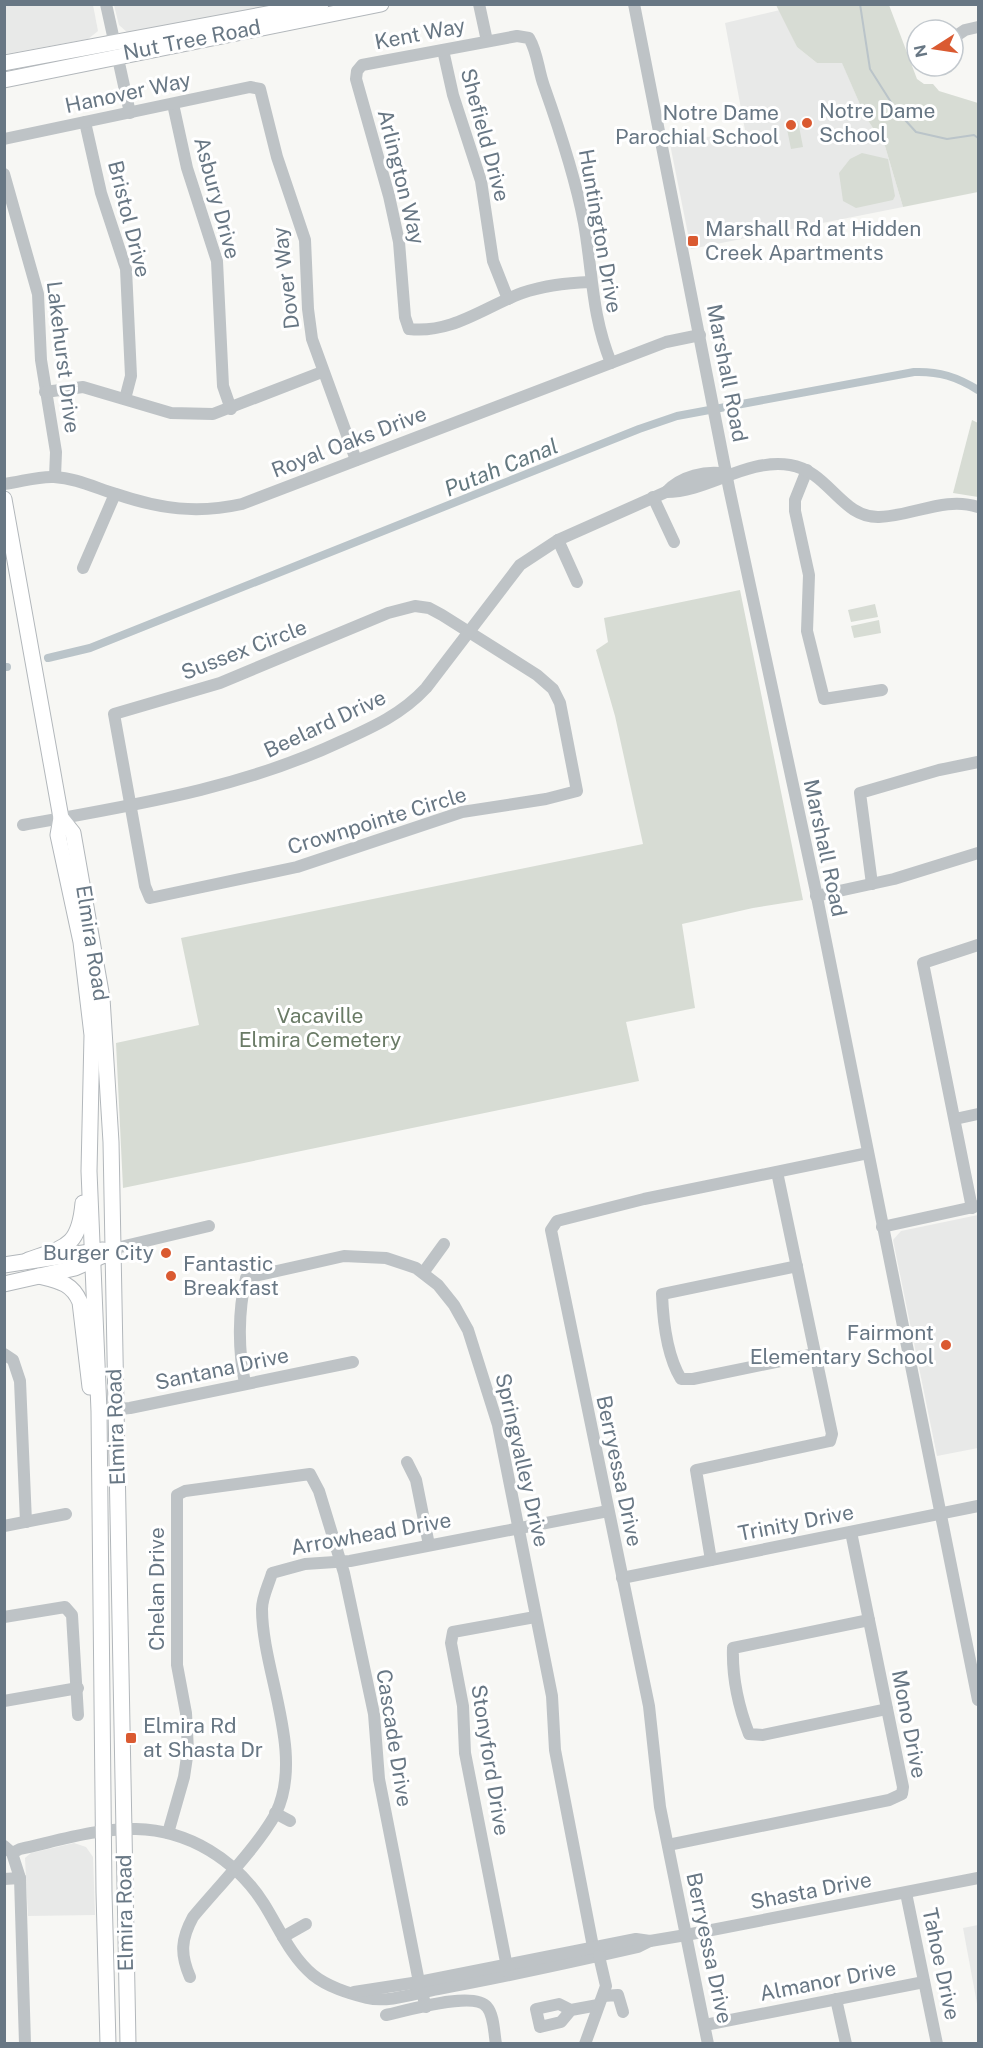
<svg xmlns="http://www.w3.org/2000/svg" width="983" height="2048" font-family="'Public Sans',sans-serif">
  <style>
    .built { fill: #e8e9e8 }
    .green { fill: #d7dcd4 }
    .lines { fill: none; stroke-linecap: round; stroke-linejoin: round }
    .stream { stroke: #bac4c9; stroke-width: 2 }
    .canal { stroke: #bac4c9; stroke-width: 8 }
    .major-casing { stroke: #b2b7bb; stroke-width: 17 }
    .minor { stroke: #bec3c6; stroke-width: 12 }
    .major { stroke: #fff; stroke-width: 15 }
    .poi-dot { fill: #da5a31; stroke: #fff; stroke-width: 2 }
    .labels { text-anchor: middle; stroke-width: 6; stroke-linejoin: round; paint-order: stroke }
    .street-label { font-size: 21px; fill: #687784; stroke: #fff }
    .poi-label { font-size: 21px; fill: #687784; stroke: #fff; text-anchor: start }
    .park-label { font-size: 21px; fill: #6a7b66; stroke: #fff }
    .water-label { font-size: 22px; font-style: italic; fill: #63787f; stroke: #fff }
  </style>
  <rect width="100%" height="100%" fill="#f7f7f4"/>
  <g class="built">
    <path d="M5 4 93 5 98 31 88 39 5 54Z"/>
    <path d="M114 5H278L128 33 119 25Z"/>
    <path d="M780 10 797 47 817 63 842 62 865 116 885 146 903 207 691 249 670 144 745 130 725 23Z"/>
    <path d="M978 1215V1448L937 1456 893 1240 901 1231Z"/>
    <path d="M74 1843 86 1847 93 1857 95 1915 28 1916 25 1858 31 1853Z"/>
    <path d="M978 1925V2009L963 1928Z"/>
  </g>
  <g class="green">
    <path d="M776 5H889L917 79 924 84H933L939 91 978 103V192L903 207 885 146 865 116 842 63H817L797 47Z"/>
    <path d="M798 121 803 147 791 149 786 124Z"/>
    <path d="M862 153 888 159 895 196 893 200 856 208 843 201 839 173 850 159Z"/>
    <path d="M972 420 978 423V497L953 493Z"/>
    <path d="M740 590 803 900 753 908 682 924 695 1008 626 1022 639 1081 123 1188 116 1043 199 1025 181 938 643 844 615 716 596 650 608 642 604 618Z"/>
    <path d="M875 604 878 617 851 622 848 610Z"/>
    <path d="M879 620 881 633 854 638 851 626Z"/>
  </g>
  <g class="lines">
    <path class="stream" d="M860 4 870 69 896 110 916 132 947 139 974 135 978 138"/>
    <g class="canal">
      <path d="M48 658 90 648 639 429 677 416 914 372C939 371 957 377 978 390"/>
      <path d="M4 667H7"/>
    </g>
    <g class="major-casing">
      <g id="major">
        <path d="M4 63 321 4"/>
        <path d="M4 80 381 4"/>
        <path d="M4 499 61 818 58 835 81 942 92 1035 89 1171 99 1411 104 1892 108 2044"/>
        <path d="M61 818 73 833 102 998 111 1142 128 2044"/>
        <path d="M28 1260C66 1247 79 1247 83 1203"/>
        <path d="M4 1265 103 1250"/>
        <path d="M39 1276C59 1281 72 1283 80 1302L90 1387"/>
        <path d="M4 1284 75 1268 102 1256"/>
      </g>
    </g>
    <g class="minor">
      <path d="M106 4 130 113"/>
      <path d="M479 4 487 41"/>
      <path d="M634 4 729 488 815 887 978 1700"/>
      <path d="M953 38 965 30 978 27"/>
      <path d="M443 50 453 95 481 181 493 261 508 299"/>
      <path d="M173 104 187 168 217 261 223 386 231 409"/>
      <path d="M85 122 101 193 126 269 131 376 125 399"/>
      <path d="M4 139 250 87 260 89 277 157 305 240 308 309 312 339 356 460"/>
      <path d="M4 174 38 294 41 360 56 452 55 477"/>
      <path d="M590 282C566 283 545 285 522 293 484 307 452 334 409 329L405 317 399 242 389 196 356 79 357 71 362 65 517 36 529 38C538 53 538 70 544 86 560 131 575 176 584 223 593 274 591 313 611 363"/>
      <path d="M45 392 83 387 171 413 213 414 322 372"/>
      <path d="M807 470 795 500V511L809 575 807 631 824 699 882 690"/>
      <path d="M727 474C706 470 681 476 666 492 708 492 746 458 790 465 829 471 841 518 879 517 913 516 945 496 978 507"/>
      <path d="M4 484C21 482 38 476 54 477 76 478 96 488 116 494 160 509 197 514 242 504L666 342 700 335"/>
      <path d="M653 497 674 542"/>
      <path d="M558 540 577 582"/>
      <path d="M83 568 115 494"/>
      <path d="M415 606 429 608 442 615 537 675 553 689 560 703 577 791 546 799 462 812 297 867 150 898 145 886 114 714 220 683 388 613Z"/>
      <path d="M23 825C133 805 240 789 342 741 373 727 402 714 426 688L520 565 558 540 666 492"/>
      <path d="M872 884 860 793 939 770 978 762"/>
      <path d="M816 896 894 879 978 853"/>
      <path d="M955 1119 978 1114"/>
      <path d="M972 1208 923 963 978 945"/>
      <path d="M882 1227 978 1206"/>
      <path d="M112 1249 209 1226"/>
      <path d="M797 1266 662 1294C663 1320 667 1356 681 1379H693L815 1354"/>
      <path d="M423 1273 444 1244"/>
      <path d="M4 1354 13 1360 20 1381 26 1522"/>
      <path d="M245 1383C238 1350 238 1311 246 1278L344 1256 386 1258 416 1268 438 1285 454 1305 468 1330 498 1425 552 1696 555 1750 595 1957"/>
      <path d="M99 1411 130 1408 353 1362"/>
      <path d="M407 1462 416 1480 429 1545"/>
      <path d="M4 1526 66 1514"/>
      <path d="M711 1560 696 1470 830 1441 832 1434 777 1172"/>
      <path d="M622 1578 978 1506"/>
      <path d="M4 1617 65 1607 72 1615 78 1715"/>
      <path d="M869 1620 733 1648C732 1676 739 1708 749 1734L763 1735 887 1709"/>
      <path d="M4 1701 78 1688"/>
      <path d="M275 1813 290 1821"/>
      <path d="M168 1833 184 1777 188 1750 186 1713 177 1665V1495L185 1491 310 1474 319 1491 344 1573 374 1714 379 1779 419 1982 426 2007"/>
      <path d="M668 1845 889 1800 902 1794 903 1787 851 1532"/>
      <path d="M4 1846 12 1853 20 1878 25 2044"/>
      <path d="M12 1853 20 1849C57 1841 98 1828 136 1829 189 1830 236 1860 264 1904 279 1928 291 1957 313 1975 328 1987 348 1993 367 1998 389 2003 416 1993 438 1989 505 1977 572 1962 638 1947L650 1941"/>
      <path d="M4 1879 20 1878"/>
      <path d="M906 1893 937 2044"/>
      <path d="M283 1937 306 1924"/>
      <path d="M508 1972 465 1753 463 1706 451 1643 453 1632 535 1617"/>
      <path d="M190 1977C180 1954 181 1939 193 1917 217 1888 259 1845 276 1813 305 1753 262 1671 262 1609 262 1597 269 1584 272 1573L305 1564 350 1561 608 1511"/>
      <path d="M354 1992 419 1982 636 1939 650 1941 686 1935 978 1878"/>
      <path d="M603 1996 618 1995 623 2012"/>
      <path d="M836 1999 846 2044"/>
      <path d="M571 2010 561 2022 540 2027 536 2009 559 2004 571 2010 598 2005"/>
      <path d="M386 2015C406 2011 474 1990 487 2007 494 2015 494 2033 496 2044"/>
      <path d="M705 2025 924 1982"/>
      <path d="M585 2044 606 1986 599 1956"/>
      <path d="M708 2044 660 1807 649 1706 551 1230 557 1221 644 1199 868 1153"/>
    </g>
    <use href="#major" class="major"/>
  </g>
  <g class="poi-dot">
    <circle cx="807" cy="123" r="6"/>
    <circle cx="791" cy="125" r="6"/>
    <rect x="687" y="235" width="12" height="12" rx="3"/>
    <circle cx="166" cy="1253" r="6"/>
    <circle cx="171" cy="1276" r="6"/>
    <circle cx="946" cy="1345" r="6"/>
    <rect x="125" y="1732" width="12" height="12" rx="3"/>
  </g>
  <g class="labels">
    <g class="street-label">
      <text transform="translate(420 34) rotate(-11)" y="7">Kent Way</text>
      <text transform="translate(192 40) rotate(-11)" y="7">Nut Tree Road</text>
      <text transform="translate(128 93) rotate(-12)" y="7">Hanover Way</text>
      <text transform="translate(485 135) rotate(75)" y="7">Shefield Drive</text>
      <text transform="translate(401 177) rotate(76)" y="7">Arlington Way</text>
      <text transform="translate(217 198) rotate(75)" y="7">Asbury Drive</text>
      <text transform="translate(129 219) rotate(76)" y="7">Bristol Drive</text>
      <text transform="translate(600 231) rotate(80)" y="7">Huntington Drive</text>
      <text transform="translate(286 278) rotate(-97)" y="7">Dover Way</text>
      <text transform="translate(63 357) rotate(83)" y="7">Lakehurst Drive</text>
      <text transform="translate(727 373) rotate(79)" y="7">Marshall Road</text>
      <text transform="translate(349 442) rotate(-21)" y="7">Royal Oaks Drive</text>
      <text transform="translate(244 650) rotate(-21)" y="7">Sussex Circle</text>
      <text transform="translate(325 724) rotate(-25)" y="7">Beelard Drive</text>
      <text transform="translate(377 821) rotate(-17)" y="7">Crownpointe Circle</text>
      <text transform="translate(825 848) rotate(78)" y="7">Marshall Road</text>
      <text transform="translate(92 943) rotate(81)" y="7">Elmira Road</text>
      <text transform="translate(222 1369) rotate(-12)" y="7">Santana Drive</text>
      <text transform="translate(116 1427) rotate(-92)" y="7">Elmira Road</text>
      <text transform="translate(522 1460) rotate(77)" y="7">Springvalley Drive</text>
      <text transform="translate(619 1471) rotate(78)" y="7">Berryessa Drive</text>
      <text transform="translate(796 1523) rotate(-11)" y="7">Trinity Drive</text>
      <text transform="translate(371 1534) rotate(-10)" y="7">Arrowhead Drive</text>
      <text transform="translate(157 1589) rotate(-90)" y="7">Chelan Drive</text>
      <text transform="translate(909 1724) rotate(79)" y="7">Mono Drive</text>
      <text transform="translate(394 1738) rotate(81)" y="7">Cascade Drive</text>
      <text transform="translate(490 1760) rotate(81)" y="7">Stonyford Drive</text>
      <text transform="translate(811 1891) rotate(-11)" y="7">Shasta Drive</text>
      <text transform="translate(125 1913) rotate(-91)" y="7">Elmira Road</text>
      <text transform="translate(709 1948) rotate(78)" y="7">Berryessa Drive</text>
      <text transform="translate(941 1964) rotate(78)" y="7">Tahoe Drive</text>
      <text transform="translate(828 1981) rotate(-11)" y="7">Almanor Drive</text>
    </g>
    <g class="poi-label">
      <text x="819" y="118">Notre Dame<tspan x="819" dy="24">School</tspan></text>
      <text x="779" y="120" text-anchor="end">Notre Dame<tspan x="779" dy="24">Parochial School</tspan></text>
      <text x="705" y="236">Marshall Rd at Hidden<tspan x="705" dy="24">Creek Apartments</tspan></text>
      <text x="154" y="1260" text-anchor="end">Burger City</text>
      <text x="183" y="1271">Fantastic<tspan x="183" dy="24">Breakfast</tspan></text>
      <text x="934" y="1340" text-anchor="end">Fairmont<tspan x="934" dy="24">Elementary School</tspan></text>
      <text x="143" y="1733">Elmira Rd<tspan x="143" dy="24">at Shasta Dr</tspan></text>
    </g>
    <g class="park-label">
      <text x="320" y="1023">Vacaville<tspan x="320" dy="24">Elmira Cemetery</tspan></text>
    </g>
    <g class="water-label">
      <text transform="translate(501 467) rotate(-22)" y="8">Putah Canal</text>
    </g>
  </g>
  <rect width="983" height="2048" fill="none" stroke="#687784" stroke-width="12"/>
  <g transform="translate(935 48) rotate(258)"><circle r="28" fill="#ffffff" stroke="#c3c9ce" stroke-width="1.5"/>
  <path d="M0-4.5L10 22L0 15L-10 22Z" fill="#da5a31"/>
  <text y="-9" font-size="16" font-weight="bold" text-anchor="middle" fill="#687784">N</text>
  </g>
</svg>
